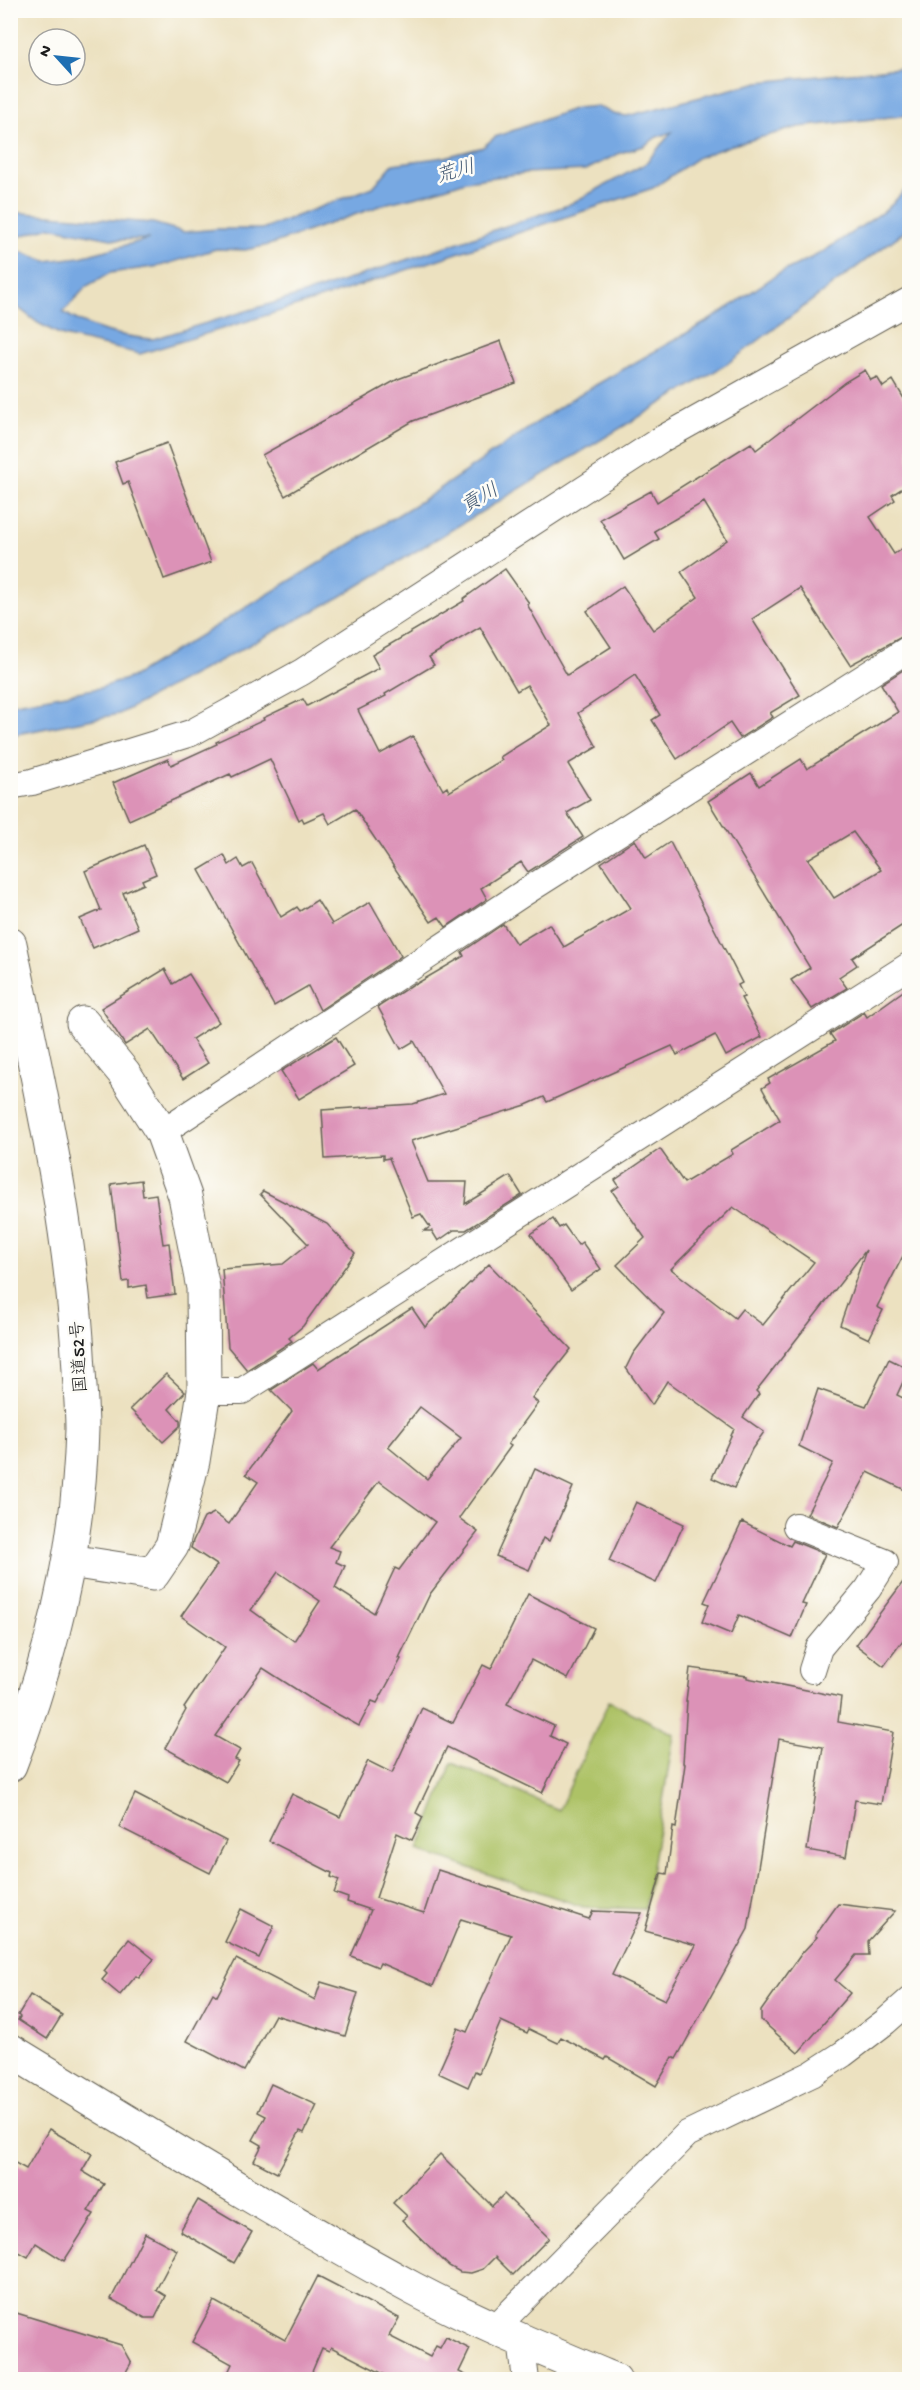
<svg xmlns="http://www.w3.org/2000/svg" width="920" height="2390" font-family="'Gochi Hand','Klee One',sans-serif">
  <style>
    .green { fill: #adc266; stroke: #646f41; stroke-width: 1.5 }
    .water { fill: #77a8e2; stroke: #4a627f; stroke-width: 1.5; fill-rule: evenodd }
    .building { fill: #dc92b7; fill-rule: evenodd }
    .lines { fill: none; stroke-linecap: round; stroke-linejoin: round }
    .street-casing { stroke: #656155; stroke-width: 28 }
    .secondary-casing { stroke: #656155; stroke-width: 35 }
    .highway-casing { stroke: #656155; stroke-width: 35 }
    .street { stroke: #fff; stroke-width: 26 }
    .secondary { stroke: #fff; stroke-width: 33 }
    .highway { stroke: #fff; stroke-width: 33 }
    .labels { text-anchor: middle; stroke-width: 5; stroke-linejoin: round; paint-order: stroke }
    .street-label { font-size: 18px; fill: #1c1c1c; stroke: #fdfcf7 }
    .water-label { font-size: 20px; font-style: italic; fill: #455b75; stroke: #fdfcf7 }
  </style>
  <rect width="100%" height="100%" fill="#fdfcf7"/>
  <filter id="ink" filterUnits="userSpaceOnUse"><feTurbulence type="fractalNoise" baseFrequency=".0167" numOctaves="2"/><feDisplacementMap in="SourceGraphic" scale="12" xChannelSelector="R" yChannelSelector="G"/><feConvolveMatrix kernelMatrix="1 2 1 2 8 2 1 2 1" color-interpolation-filters="sRGB"/></filter>
  <filter id="wash" filterUnits="userSpaceOnUse"><feTurbulence type="fractalNoise" baseFrequency=".008" numOctaves="4" result="noise"/><feDisplacementMap in="SourceGraphic" scale="24" xChannelSelector="R" yChannelSelector="G"/><feGaussianBlur stdDeviation="1.35" result="paint"/><feColorMatrix in="noise" values="0 0 0 0 0 0 0 0 0 0 0 0 0 0 0 0 0 1.4 0 .05"/><feComposite in="paint" operator="in"/></filter>
  <g filter="url(#wash)">
    <rect width="100%" height="100%" fill="#ece1c0"/>
    <path class="green" d="M609 1701 674 1734 645 1909 583 1907 418 1850 452 1763 559 1810Z"/>
    <g class="water">
      <path d="M909 67V115L799 127 729 146 699 157 653 188 313 301 140 354 63 336 38 323 11 302V248L46 261 80 257 149 239 116 240 50 227 11 239V212L153 223 184 232 218 229H262L373 187 393 164 445 157 483 147 495 137 576 108 598 106 613 114 627 116 759 82ZM672 132 645 164 568 205 320 289 153 339C122 337 89 329 63 312L87 286 110 273 160 266 216 249 245 250 269 245 388 203 426 194 466 181 525 173 586 170 620 153 644 146 657 137Z"/>
      <path d="M909 186V228L727 364 340 597 119 714 11 735V704L100 688 132 677 429 496 573 398 713 318 778 274 821 253 886 210Z"/>
    </g>
    <g id="blocks">
      <g class="building">
        <path d="M501 341 516 383 413 421 285 496 262 455 398 379Z"/>
        <path d="M865 370 871 380 877 377 883 387 893 380 909 407V484L892 495 895 500 870 517 894 554 909 544V633L850 665 800 588 752 619 800 695 770 713 773 717 740 738 730 723 677 759 652 720 660 715 635 675 578 713 597 747 568 764 590 800 567 813 583 837 528 872 521 862 481 888 487 899 446 927 439 917 431 922 355 809 330 824 324 813 304 822 302 818 299 820 270 759 232 777 230 774 129 820 113 783 168 759 171 765 217 744 216 742 264 720 263 718 303 699 307 706 379 668 372 655 464 601 463 599 505 569 529 603 527 604 567 675 611 647 587 611 623 586 653 630 698 597 681 572 727 540 704 502 654 531 659 539 624 560 600 519 651 491 657 502 751 443 756 450 845 382ZM480 627 517 691 527 685 551 725 500 757 502 760 449 792 447 787 443 790 413 736 380 754 358 710 386 696 385 694 434 665 429 657Z"/>
        <path d="M167 443 211 562 164 579 128 482 123 484 115 462Z"/>
        <path d="M909 666V921L852 958 857 965 839 977 847 988 812 1009 791 980 810 968 708 801 751 773 759 786 801 759 807 769 898 712 881 684ZM853 832 881 870 834 898 808 859Z"/>
        <path d="M635 840 646 858 670 842 742 983 738 985 744 997 741 998 762 1037 726 1056 715 1035 677 1055 672 1046 547 1102 544 1097 526 1105 411 1141 428 1182H467L465 1204 510 1176 522 1195 466 1230H454L438 1241 432 1231H424L430 1227 421 1214 413 1217 389 1158 383 1159V1155L325 1159 322 1110 413 1104 444 1094 414 1041 401 1049 378 1007 415 983 416 984 464 956 462 952 503 924 516 944 549 924 564 947 631 908 601 863Z"/>
        <path d="M144 845 156 874 142 880 144 884 123 893 138 928 93 948 80 919 101 910 85 871Z"/>
        <path d="M224 855 229 865 238 859 243 868 252 863 281 917 297 907 300 911 317 900 332 924 370 902 401 956 320 1010 308 986 274 1006 199 870Z"/>
        <path d="M165 969 173 984 189 974 219 1022 192 1039 208 1063 183 1079 150 1029 125 1045 101 1008Z"/>
        <path d="M909 987V1244L877 1307 883 1310 869 1339 840 1325 866 1250 756 1391 759 1394 743 1417 764 1432 752 1449 734 1488 712 1478 734 1429 667 1381 652 1405 626 1368 633 1354 664 1313 617 1265 645 1238 612 1191 619 1186 615 1180 660 1149 684 1183 733 1154 731 1150 780 1120 762 1088 770 1083 768 1079 835 1041 830 1034 864 1012 867 1017ZM733 1207 814 1262 763 1325 742 1309 735 1318 671 1269Z"/>
        <path d="M336 1037 354 1066 299 1099 281 1071Z"/>
        <path d="M141 1180 143 1196 156 1194 163 1244 169 1243 175 1294 148 1298 146 1285 129 1288V1281L123 1282 111 1184Z"/>
        <path d="M263 1191 327 1224 355 1253 303 1326 289 1338 292 1341 247 1370 228 1347 222 1269 283 1264 308 1244 260 1194Z"/>
        <path d="M553 1219 559 1228 564 1225 578 1245 582 1242 601 1269 571 1290 531 1234Z"/>
        <path d="M489 1264 571 1349 532 1398 538 1403 508 1444 511 1446 459 1518 478 1532 430 1594 399 1658 401 1659 377 1703 372 1701 359 1726 319 1704 263 1668 215 1736 240 1750 235 1759 239 1761 226 1782 165 1748 186 1710 184 1708 225 1647 181 1616 217 1565 191 1548 193 1541 204 1518 214 1513 229 1524 258 1482 246 1474 292 1411 271 1390 313 1363 318 1369 412 1308 425 1327ZM420 1407 461 1438 427 1479 388 1447ZM379 1481 435 1522 399 1570 395 1568 374 1613 335 1588 345 1566 336 1562 340 1551 329 1547ZM278 1572 320 1601 294 1641 251 1610Z"/>
        <path d="M889 1359 909 1369 897 1395 909 1401V1492L868 1472 838 1527 807 1514 833 1463 799 1446 818 1389 866 1406Z"/>
        <path d="M166 1374 185 1392 169 1409 180 1421V1426L163 1442 130 1409Z"/>
        <path d="M535 1469 573 1487 549 1541 543 1538 529 1570 496 1556Z"/>
        <path d="M636 1502 684 1524 656 1583 609 1561Z"/>
        <path d="M742 1522 790 1546 793 1541 825 1554 802 1604 806 1605 792 1638 739 1615 731 1634 702 1622 709 1604 704 1602Z"/>
        <path d="M909 1574V1632L884 1666 856 1645Z"/>
        <path d="M528 1594 594 1628 568 1679 531 1660 507 1704 554 1726 550 1736 566 1744 542 1793 447 1747 416 1813 423 1817 412 1840 397 1833 376 1898 424 1913 438 1870 589 1919 593 1911 642 1913 612 1975 665 2000 696 1945 645 1931 661 1873 667 1874 673 1827 676 1828 685 1764 683 1763 687 1701H686L690 1668 747 1676V1678L841 1697 838 1722 893 1732 881 1804 855 1800 846 1857 807 1850 823 1747 779 1739 748 1929 676 2059 673 2057 656 2086 607 2057 605 2060 561 2037 558 2043 529 2029 527 2033 501 2021 479 2073 475 2071 468 2087 438 2073 458 2028 467 2032 511 1935 461 1919 433 1986 380 1963 378 1967 351 1956 371 1910 347 1902 348 1898 334 1893 339 1880 331 1877 332 1873 269 1841 292 1794 340 1817 368 1761 392 1773 422 1708 453 1723 483 1665 491 1669Z"/>
        <path d="M135 1794 226 1841 210 1873 119 1827Z"/>
        <path d="M838 1904 895 1911 868 1941 869 1955H856L835 1980 850 1993 798 2053 761 2020V2011L802 1953 817 1937 815 1936Z"/>
        <path d="M241 1909 274 1926 259 1958 225 1942Z"/>
        <path d="M129 1939 154 1959 139 1978 136 1976 120 1995 102 1980 107 1974 104 1971Z"/>
        <path d="M236 1959 315 2000 321 1982 358 1993 345 2036 275 2015 244 2071 187 2041 213 1993 217 1996Z"/>
        <path d="M30 1995 62 2015 47 2039 18 2020 20 2017 18 2015Z"/>
        <path d="M271 2084 317 2105 304 2133 300 2131 277 2173 254 2161 262 2145 253 2140 266 2116 258 2112Z"/>
        <path d="M49 2129 92 2154 82 2171 104 2184 88 2211 94 2214 64 2261 36 2243 28 2257 10 2247V2160L26 2169Z"/>
        <path d="M440 2154 492 2206 504 2194 549 2238 513 2275 495 2257 483 2269 471 2273 460 2272 449 2266 402 2220 407 2216 393 2203Z"/>
        <path d="M198 2200 252 2232 234 2263 180 2231Z"/>
        <path d="M145 2233 177 2250 156 2290 166 2296 155 2318H145L111 2299Z"/>
        <path d="M318 2276 399 2318 389 2336 430 2357 436 2346 440 2348 446 2337 470 2349 459 2372 474 2379H393L331 2347 329 2351 322 2348 309 2379H225L232 2364 192 2342 214 2301 285 2340Z"/>
        <path d="M10 2311 121 2345 131 2363 122 2379H25L10 2375Z"/>
      </g>
    </g>
  </g>
  <g filter="url(#ink)">
    <use href="#blocks" fill-opacity="0" stroke="#656155" stroke-width="1.5"/>
    <g class="lines">
      <g class="street-casing">
        <g id="street">
          <path d="M10 786 32 782 191 733 302 672 660 440 910 300"/>
          <path d="M162 1132 522 894 910 648"/>
          <path d="M204 1391H242L910 965"/>
          <path d="M796 1526 885 1562 868 1589 819 1648 812 1670"/>
          <path d="M494 2329 687 2134 812 2074 843 2054 885 2022 910 2000"/>
          <path d="M521 2341 526 2380"/>
        </g>
      </g>
      <g class="secondary-casing">
        <g id="secondary">
          <path d="M70 1561 153 1574 172 1546 193 1461 204 1391 203 1288 185 1196 162 1132 124 1073 83 1023"/>
          <path d="M10 2050C143 2131 276 2214 412 2288 478 2323 546 2351 615 2380"/>
        </g>
      </g>
      <g class="highway-casing">
        <path id="highway" d="M10 944C39 1086 72 1226 79 1370 80 1390 82 1410 82 1429 79 1545 52 1658 10 1765"/>
      </g>
      <use href="#street" class="street"/>
      <use href="#secondary" class="secondary"/>
      <use href="#highway" class="highway"/>
    </g>
  </g>
  <g class="labels">
    <g class="street-label">
      <text transform="translate(78 1357) rotate(-93)" y="6">国道52号</text>
    </g>
    <g class="water-label">
      <text transform="translate(455 170) rotate(-16)" y="7">荒川</text>
      <text transform="translate(479 497) rotate(-30)" y="7">貢川</text>
    </g>
  </g>
  <rect width="920" height="2390" fill="none" stroke="#fdfcf7" stroke-width="36"/>
  <g transform="translate(57 57) rotate(297)"><circle r="28" fill="#fdfcf7" stroke="#a3a29f" stroke-width="1.5"/>
  <path d="M0-4.5L10 22L0 15L-10 22Z" fill="#1f6fb2"/>
  <text y="-9" font-size="16" font-weight="bold" text-anchor="middle" fill="#1c1c1c">N</text>
  </g>
</svg>
